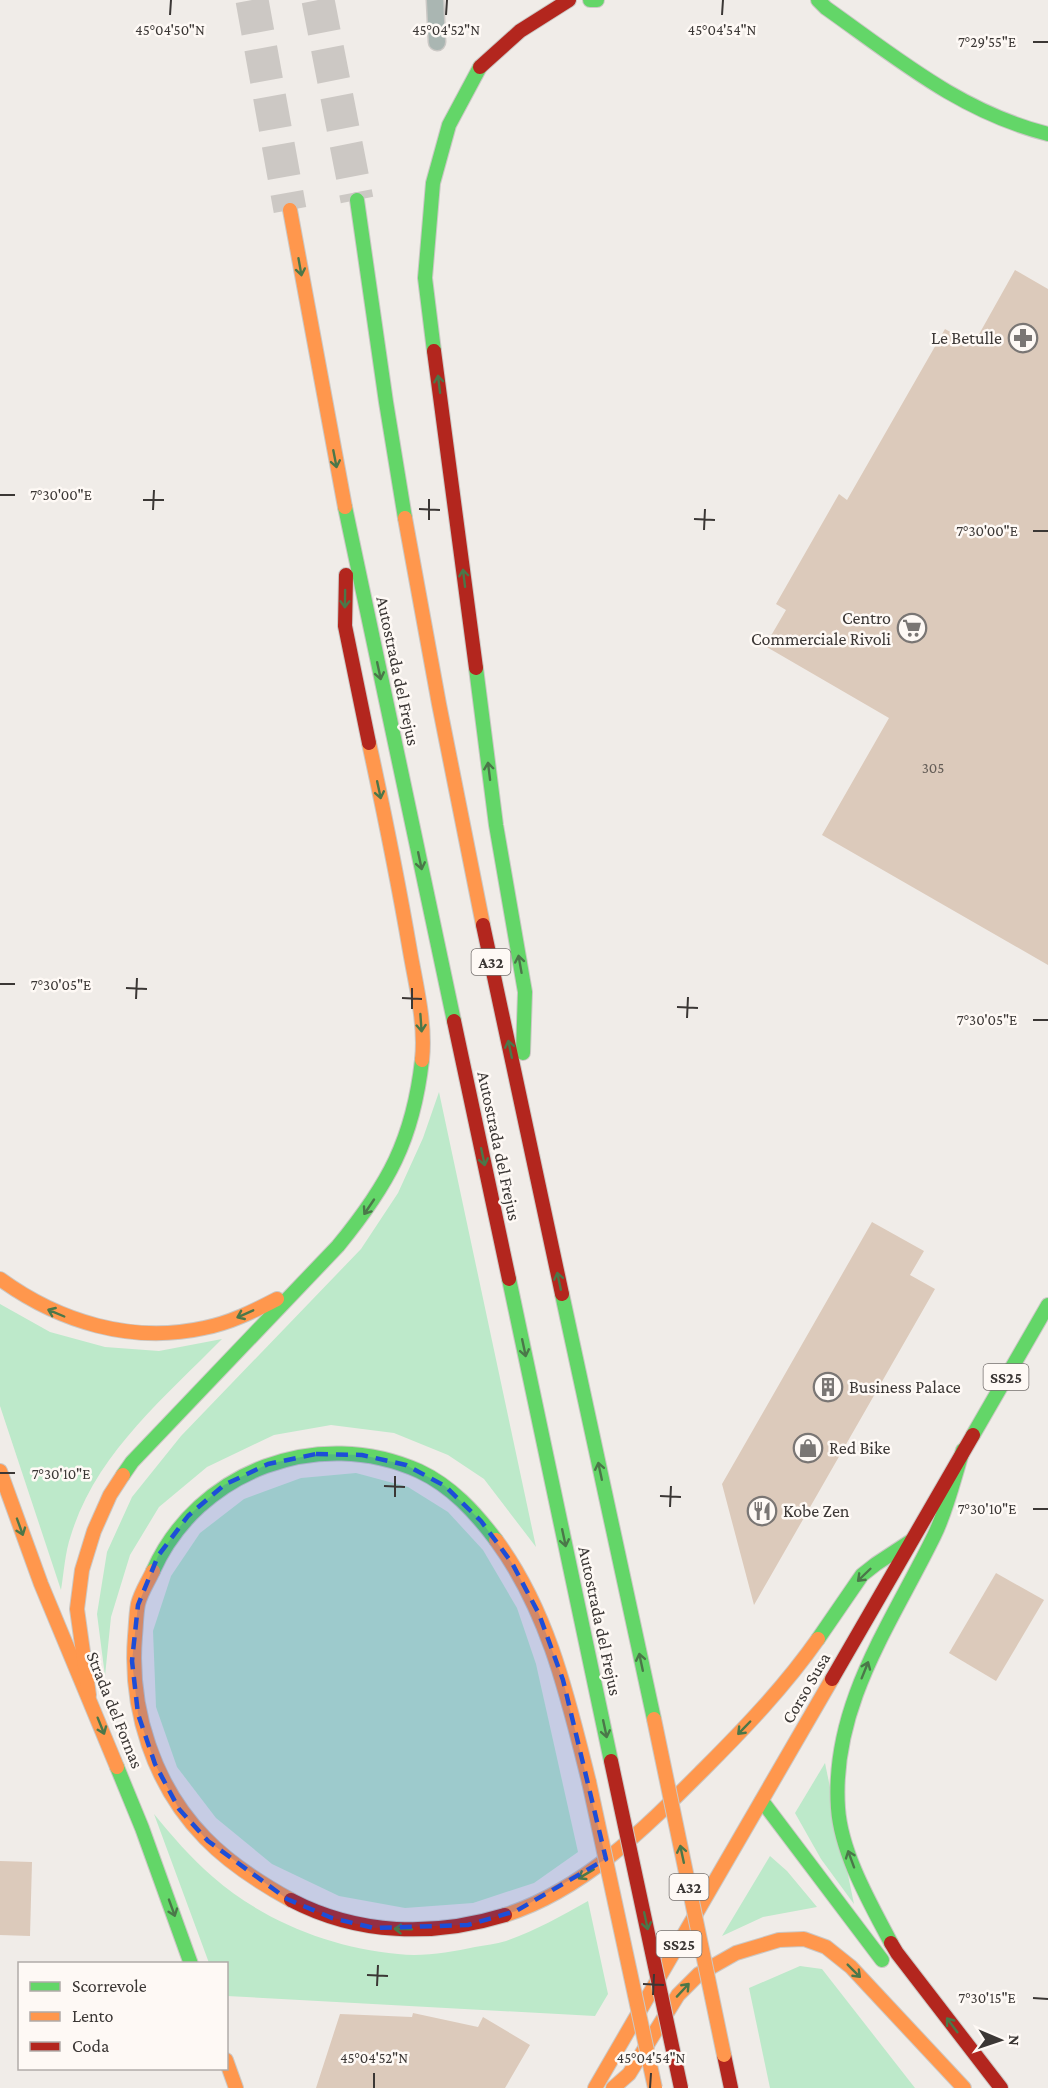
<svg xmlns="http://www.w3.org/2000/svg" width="1048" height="2088" font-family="'Crimson Pro',serif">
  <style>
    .green { fill: #bde9ca }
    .building { fill: #dccabb }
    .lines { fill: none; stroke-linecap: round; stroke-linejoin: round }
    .highway-tunnel { stroke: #ccc8c4; stroke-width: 33; stroke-dasharray: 33 16; stroke-linecap: butt }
    .lane-casing { stroke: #cbc8c5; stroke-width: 19 }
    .fast-casing { stroke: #cbc8c5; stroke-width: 16 }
    .slow-casing { stroke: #cbc8c5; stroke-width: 16 }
    .jam-casing { stroke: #cbc8c5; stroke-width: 16 }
    .lane { stroke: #aab6b2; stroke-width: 16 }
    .fast { stroke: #63d668; stroke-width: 14 }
    .slow { stroke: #ff974d; stroke-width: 14 }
    .jam { stroke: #b3261e; stroke-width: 14 }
    .slow-bridge-casing { stroke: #cbc8c5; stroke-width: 16; stroke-linecap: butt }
    .jam-bridge-casing { stroke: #cbc8c5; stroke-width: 16; stroke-linecap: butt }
    .slow-bridge { stroke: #ff974d; stroke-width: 14 }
    .jam-bridge { stroke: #b3261e; stroke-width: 14 }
    .oneway { stroke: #4b7749 }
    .marked { fill: #1d4ed8; fill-opacity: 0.2; stroke: #1d4ed8; stroke-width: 4.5; stroke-dasharray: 12 8; stroke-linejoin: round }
    .ticks { fill: none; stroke: #3b3735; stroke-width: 2 }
    .labels { text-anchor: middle; stroke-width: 5; stroke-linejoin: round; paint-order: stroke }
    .number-label { font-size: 15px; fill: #635c56 }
    .shield { fill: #fef9f5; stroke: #76716f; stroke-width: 1.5 }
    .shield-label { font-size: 16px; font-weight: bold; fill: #3b3735 }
    .poi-label { font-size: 18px; fill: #3b3735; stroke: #fef9f5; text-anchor: start }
    .street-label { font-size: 18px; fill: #3b3735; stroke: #fef9f5 }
    .ticks-label { font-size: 15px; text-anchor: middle; fill: #3b3735; stroke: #fef9f5; stroke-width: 5; stroke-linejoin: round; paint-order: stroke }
  </style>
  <rect width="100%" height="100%" fill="#f0ece8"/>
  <g class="green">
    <path d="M439 1092 536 1547 484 1479 448 1455 394 1433 331 1425 274 1435 207 1467 159 1507 130 1555 111 1617 105 1676 97 1614 107 1552 132 1497 181 1436 361 1249 398 1193 423 1138Z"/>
    <path d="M0 1304 50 1332 105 1347 159 1351 222 1339C164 1398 96 1454 71 1535 65 1552 64 1572 61 1590L0 1406Z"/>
    <path d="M356 1473 408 1487 448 1512 483 1550 517 1608 536 1664 578 1852 534 1883 473 1903 405 1908 339 1896 272 1864 216 1818 177 1767 156 1707 153 1631 171 1576 200 1533 244 1499 301 1478Z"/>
    <path d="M825 1763 854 1904 821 1859 795 1813Z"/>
    <path d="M154 1814C172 1836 191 1858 213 1877 263 1921 332 1948 398 1954 423 1957 451 1952 475 1947 485 1945 496 1944 506 1941 535 1931 561 1916 588 1901L608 1994 595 2016 227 1996 226 1964 209 1963Z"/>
    <path d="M770 1856 787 1871 817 1907 763 1917 722 1936Z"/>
    <path d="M800 1966 822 1969 915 2088H770L749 1988Z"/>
  </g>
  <g class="building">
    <path d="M1015 270 1048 289V965L822 835 889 718 765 646 786 610 776 604 839 494 847 500 945 329 973 345Z"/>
    <path d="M872 1222 924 1251 910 1275 935 1289 754 1605 722 1484Z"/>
    <path d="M996 1573 1044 1600 996 1681 949 1653Z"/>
    <path d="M0 1861 32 1862 30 1936 0 1935Z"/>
    <path d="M413 2013 478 2027 483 2017 530 2045 505 2088H316L340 2014 412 2017Z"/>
  </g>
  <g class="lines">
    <g class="highway-tunnel">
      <path d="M252 0 290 210"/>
      <path d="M318 0 357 200"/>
    </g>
    <g class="lane-casing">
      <path id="lane" d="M435 0 437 42"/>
    </g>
    <g class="fast-casing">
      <g id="fast">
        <path d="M590 0H597"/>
        <path d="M818 0 826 8C898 59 961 112 1048 134"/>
        <path d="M357 200 386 402 405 518"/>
        <path d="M434 351 425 278 433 183 449 125 480 67"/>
        <path d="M345 507 454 1021"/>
        <path d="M476 668 496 825 525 992 523 1053"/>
        <path d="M509 1279 611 1761"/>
        <path d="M562 1294 654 1719"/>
        <path d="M973 1435 1048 1305"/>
        <path d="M123 1475 132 1462 338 1246C388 1185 413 1140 422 1060"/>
        <path d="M153 1571C198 1470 319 1426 419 1471 451 1486 475 1512 496 1540"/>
        <path d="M818 1639 862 1575 876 1564 911 1541"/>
        <path d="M117 1767 142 1828 191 1964"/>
        <path d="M762 1801 882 1960"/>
        <path d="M891 1943C870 1903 841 1853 838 1808 831 1706 891 1624 934 1536 947 1510 954 1478 963 1450"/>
      </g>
    </g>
    <g class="slow-casing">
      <g id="slow">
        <path d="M290 210 345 507"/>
        <path d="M405 518 439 704 483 925"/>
        <path d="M369 743C384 812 398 881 410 951 416 986 426 1024 422 1060"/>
        <path d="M0 1279C59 1322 132 1344 204 1328 230 1323 254 1311 277 1299"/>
        <path d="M0 1471 41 1584 117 1767"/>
        <path d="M496 1540C549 1612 568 1698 589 1782"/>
        <path d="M153 1571C148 1582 141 1592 138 1604 136 1614 136 1626 135 1636 129 1709 154 1786 205 1838 230 1864 260 1883 291 1900"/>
        <path d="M89 1695 77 1609 82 1570 94 1531 110 1495 123 1475"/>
        <path d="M505 1915C584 1890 646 1827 703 1770 744 1729 785 1686 818 1639"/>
        <path d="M226 2060 236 2088"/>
        <path d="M595 2088 832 1679"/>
        <path d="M613 2088 629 2074 678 1995 699 1974 736 1953 779 1940 804 1939 826 1947 851 1967 964 2088"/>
      </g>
    </g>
    <g class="jam-casing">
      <g id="jam">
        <path d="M480 67 520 31 569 0"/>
        <path d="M434 351 476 668"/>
        <path d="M346 575 345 626 369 743"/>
        <path d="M483 925 562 1294"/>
        <path d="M454 1021 509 1279"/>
        <path d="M832 1679 973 1435"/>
        <path d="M291 1900C358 1935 433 1937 505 1915"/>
        <path d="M891 1943 897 1953 1001 2088"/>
        <path d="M724 2055 731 2088"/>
      </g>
    </g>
    <use href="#lane" class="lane"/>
    <use href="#fast" class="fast"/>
    <use href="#slow" class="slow"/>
    <use href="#jam" class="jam"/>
    <g class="slow-bridge-casing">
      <g id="slow-bridge">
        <path d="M654 1719 724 2055"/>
        <path d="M589 1782 655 2088"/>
      </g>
    </g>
    <g class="jam-bridge-casing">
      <path id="jam-bridge" d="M611 1761 681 2088"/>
    </g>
    <use href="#slow-bridge" class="slow-bridge"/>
    <use href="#jam-bridge" class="jam-bridge"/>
  </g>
  <defs><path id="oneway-shaft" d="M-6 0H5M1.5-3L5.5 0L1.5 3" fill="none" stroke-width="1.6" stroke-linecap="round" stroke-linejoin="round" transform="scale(1.5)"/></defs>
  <g class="oneway">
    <use href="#oneway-shaft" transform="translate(300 267) rotate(80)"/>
    <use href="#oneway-shaft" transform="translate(439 384) rotate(-97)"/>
    <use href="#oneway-shaft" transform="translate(335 459) rotate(79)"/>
    <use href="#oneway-shaft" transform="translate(464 578) rotate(-97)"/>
    <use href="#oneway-shaft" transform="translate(345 599) rotate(91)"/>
    <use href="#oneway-shaft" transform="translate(379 671) rotate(78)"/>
    <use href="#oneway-shaft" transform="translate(489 771) rotate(-97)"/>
    <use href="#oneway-shaft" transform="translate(379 790) rotate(78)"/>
    <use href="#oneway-shaft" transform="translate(420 861) rotate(78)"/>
    <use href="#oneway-shaft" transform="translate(520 964) rotate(-100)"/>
    <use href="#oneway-shaft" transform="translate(421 1023) rotate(86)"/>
    <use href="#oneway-shaft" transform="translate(510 1049) rotate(-102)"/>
    <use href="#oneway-shaft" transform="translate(483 1157) rotate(78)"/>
    <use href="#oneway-shaft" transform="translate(369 1207) rotate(124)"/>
    <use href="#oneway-shaft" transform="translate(559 1281) rotate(-102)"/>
    <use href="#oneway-shaft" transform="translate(56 1313) rotate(-157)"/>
    <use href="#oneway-shaft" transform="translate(245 1314) rotate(156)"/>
    <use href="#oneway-shaft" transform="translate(524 1348) rotate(78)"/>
    <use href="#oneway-shaft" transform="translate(600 1471) rotate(-102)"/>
    <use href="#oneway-shaft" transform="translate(20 1527) rotate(70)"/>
    <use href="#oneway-shaft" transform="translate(564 1538) rotate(78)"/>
    <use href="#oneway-shaft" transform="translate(864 1575) rotate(136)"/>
    <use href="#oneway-shaft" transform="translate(641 1662) rotate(-102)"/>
    <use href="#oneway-shaft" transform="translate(865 1670) rotate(-68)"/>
    <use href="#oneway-shaft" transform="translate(101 1726) rotate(68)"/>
    <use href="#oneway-shaft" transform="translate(744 1728) rotate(134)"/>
    <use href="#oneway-shaft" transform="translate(605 1729) rotate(78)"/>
    <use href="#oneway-shaft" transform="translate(682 1854) rotate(-102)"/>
    <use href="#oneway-shaft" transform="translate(851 1859) rotate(-110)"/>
    <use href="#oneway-shaft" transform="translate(586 1874) rotate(149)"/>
    <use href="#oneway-shaft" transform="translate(172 1908) rotate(70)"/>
    <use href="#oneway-shaft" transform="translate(646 1921) rotate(78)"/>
    <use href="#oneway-shaft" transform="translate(403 1929) rotate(-178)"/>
    <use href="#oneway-shaft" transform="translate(854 1971) rotate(45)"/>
    <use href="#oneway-shaft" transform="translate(683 1990) rotate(-47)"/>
    <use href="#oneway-shaft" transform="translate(952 2025) rotate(-127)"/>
  </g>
  <path class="marked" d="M316 1454 362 1455 406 1465 445 1486 481 1521 512 1563 539 1614 563 1680 606 1859 516 1911 468 1925 374 1928 332 1918 287 1899 208 1841 179 1809 155 1764 138 1714 132 1661 138 1605 158 1556 188 1516 224 1485 268 1464Z"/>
  <path class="ticks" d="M170 15 171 0M446 15 447 0M722 15 723 0M1033 42H1048M0 495H15M143 500H164M419 509 440 510M153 510 154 490M694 519 715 520M429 520V499M704 530 705 509M1033 531H1048M0 984H15M126 988 147 989M402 998 422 999M136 999 137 978M677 1007 698 1008M412 1009V988M687 1018 688 997M1033 1020H1048M0 1473H15M384 1486 405 1487M660 1496 681 1497M395 1497V1476M670 1507 671 1486M1033 1509H1048M367 1975 388 1976M643 1984 664 1985M377 1986 378 1965M653 1995 654 1974M1033 1998 1048 1999M374 2088V2073M650 2088 651 2073"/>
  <defs>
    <g id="pharmacy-ring" transform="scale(1.5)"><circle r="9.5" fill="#fef9f5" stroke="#7a7674" stroke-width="1.5"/><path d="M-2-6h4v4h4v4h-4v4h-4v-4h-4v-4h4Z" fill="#7a7674"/></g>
    <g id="supermarket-ring" transform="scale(1.5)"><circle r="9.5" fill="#fef9f5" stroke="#7a7674" stroke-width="1.5"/><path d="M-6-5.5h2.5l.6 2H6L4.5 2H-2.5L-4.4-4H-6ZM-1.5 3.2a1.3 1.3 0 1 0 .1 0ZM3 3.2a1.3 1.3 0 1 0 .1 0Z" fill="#7a7674"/></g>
    <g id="building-ring" transform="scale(1.5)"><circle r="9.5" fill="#fef9f5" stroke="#7a7674" stroke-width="1.5"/><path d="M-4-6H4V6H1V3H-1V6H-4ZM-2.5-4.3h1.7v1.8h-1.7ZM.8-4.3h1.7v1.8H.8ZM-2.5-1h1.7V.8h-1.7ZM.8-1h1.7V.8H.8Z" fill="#7a7674"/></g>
    <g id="shop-ring" transform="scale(1.5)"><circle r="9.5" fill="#fef9f5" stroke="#7a7674" stroke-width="1.5"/><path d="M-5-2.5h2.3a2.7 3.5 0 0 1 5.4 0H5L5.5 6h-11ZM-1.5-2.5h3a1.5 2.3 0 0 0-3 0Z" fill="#7a7674"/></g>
    <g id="restaurant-ring" transform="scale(1.5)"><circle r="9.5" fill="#fef9f5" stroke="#7a7674" stroke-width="1.5"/><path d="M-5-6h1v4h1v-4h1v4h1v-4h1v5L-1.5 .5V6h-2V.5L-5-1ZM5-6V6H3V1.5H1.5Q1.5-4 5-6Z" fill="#7a7674"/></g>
  </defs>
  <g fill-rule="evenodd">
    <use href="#pharmacy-ring" x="1023" y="338"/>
    <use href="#supermarket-ring" x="912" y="628"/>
    <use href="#building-ring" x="828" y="1387"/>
    <use href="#shop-ring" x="808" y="1448"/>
    <use href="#restaurant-ring" x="762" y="1511"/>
  </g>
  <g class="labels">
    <g class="number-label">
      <text x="933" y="773">305</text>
    </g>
    <g class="shield">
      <rect x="471.5" y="949" width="39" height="26" rx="4.5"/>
      <rect x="983.5" y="1364" width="45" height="26" rx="4.5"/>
      <rect x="669.5" y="1874" width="39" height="26" rx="4.5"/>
      <rect x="656.5" y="1931" width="45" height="26" rx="4.5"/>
    </g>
    <g class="shield-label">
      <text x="491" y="968">A32</text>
      <text x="1006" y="1383">SS25</text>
      <text x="689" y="1893">A32</text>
      <text x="679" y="1950">SS25</text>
    </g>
    <g class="poi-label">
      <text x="1002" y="344" text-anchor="end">Le Betulle</text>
      <text x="891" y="624" text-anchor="end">Centro<tspan x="891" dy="21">Commerciale Rivoli</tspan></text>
      <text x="849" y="1393">Business Palace</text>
      <text x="829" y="1454">Red Bike</text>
      <text x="783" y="1517">Kobe Zen</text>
    </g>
    <g class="street-label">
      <text transform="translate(398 671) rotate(78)" y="6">Autostrada del Frejus</text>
      <text transform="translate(499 1146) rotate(78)" y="6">Autostrada del Frejus</text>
      <text transform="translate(600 1621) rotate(78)" y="6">Autostrada del Frejus</text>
      <text transform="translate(806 1688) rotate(-60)" y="6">Corso Susa</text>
      <text transform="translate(115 1710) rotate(68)" y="6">Strada del Fornas</text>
    </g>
  </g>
  <g class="ticks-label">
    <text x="170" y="35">45°04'50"N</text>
    <text x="446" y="35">45°04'52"N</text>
    <text x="722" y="35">45°04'54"N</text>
    <text x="987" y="47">7°29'55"E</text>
    <text x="61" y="500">7°30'00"E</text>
    <text x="987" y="536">7°30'00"E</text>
    <text x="61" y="990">7°30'05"E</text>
    <text x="987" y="1025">7°30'05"E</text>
    <text x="61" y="1479">7°30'10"E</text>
    <text x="987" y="1514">7°30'10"E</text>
    <text x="987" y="2003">7°30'15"E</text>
    <text x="374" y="2063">45°04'52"N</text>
    <text x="651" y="2063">45°04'54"N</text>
  </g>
  <rect x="18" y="1962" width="210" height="108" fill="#fef9f5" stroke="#b0aba8" stroke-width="1.5"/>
  <rect x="30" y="1982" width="30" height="9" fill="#63d668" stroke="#b0aba8" stroke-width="1.5"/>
  <text x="72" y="1992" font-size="18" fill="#3b3735">Scorrevole</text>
  <rect x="30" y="2012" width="30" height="9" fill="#ff974d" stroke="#b0aba8" stroke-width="1.5"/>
  <text x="72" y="2022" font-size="18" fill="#3b3735">Lento</text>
  <rect x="30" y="2042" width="30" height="9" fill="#b3261e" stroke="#b0aba8" stroke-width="1.5"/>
  <text x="72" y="2052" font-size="18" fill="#3b3735">Coda</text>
  <g transform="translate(1000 2040) rotate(92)" stroke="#fef9f5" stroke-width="4.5" paint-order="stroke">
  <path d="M0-4.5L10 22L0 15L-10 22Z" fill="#3b3735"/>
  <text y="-9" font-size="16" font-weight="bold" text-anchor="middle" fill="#3b3735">N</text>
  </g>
</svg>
